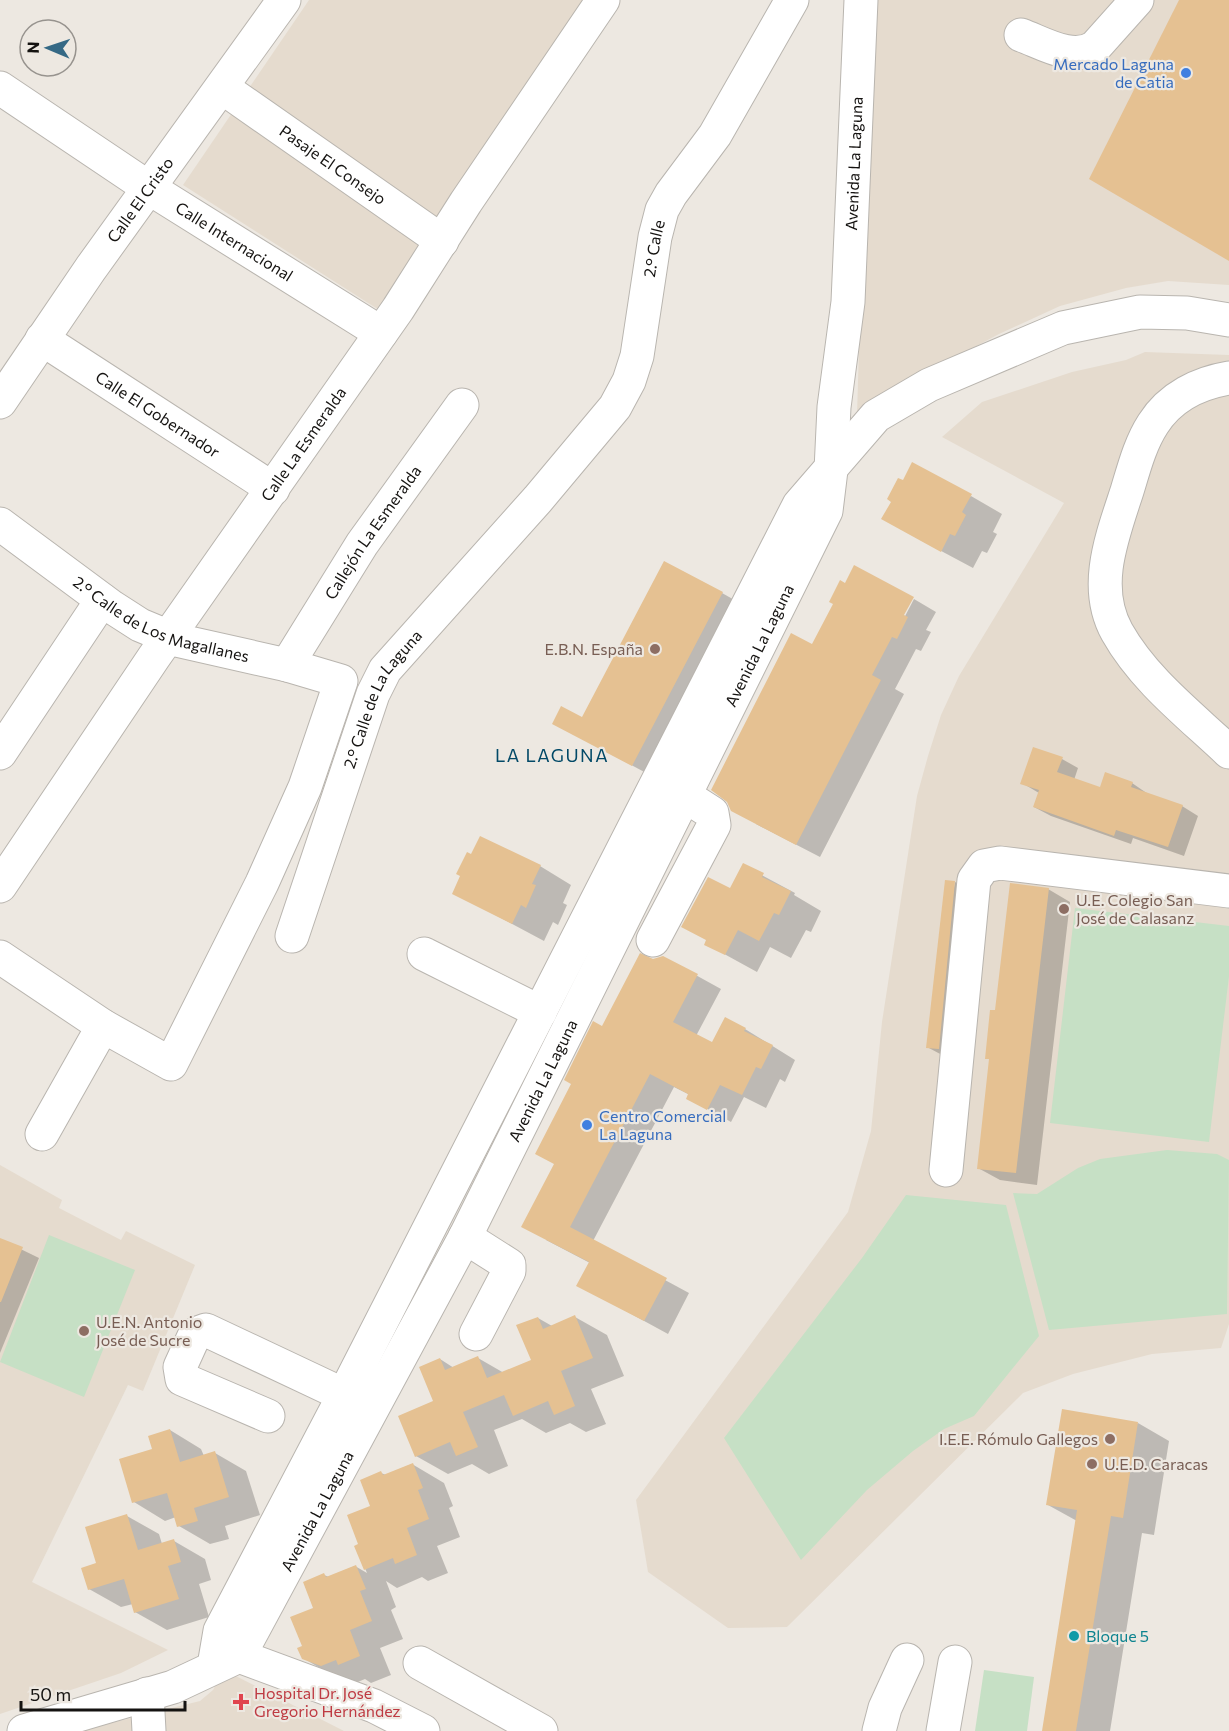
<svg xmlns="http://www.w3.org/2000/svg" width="1229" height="1731" font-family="Commissioner,sans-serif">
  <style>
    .built { fill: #e5dbce }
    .green { fill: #c6e0c5 }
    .shadow { fill: #0003 }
    .building { fill: #e5c192 }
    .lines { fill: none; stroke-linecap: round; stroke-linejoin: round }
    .minor-casing { stroke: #b9b5af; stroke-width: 35 }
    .minor { stroke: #fff; stroke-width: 33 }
    .shop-dot { fill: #3f7fe0; stroke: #ede8e1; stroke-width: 2 }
    .education-dot { fill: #8d6e63; stroke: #ede8e1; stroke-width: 2 }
    .culture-dot { fill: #0f9aa8; stroke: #ede8e1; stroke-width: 2 }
    .health-dot { fill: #e0444e; stroke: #ede8e1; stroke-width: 2 }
    .labels { text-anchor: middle; stroke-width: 4.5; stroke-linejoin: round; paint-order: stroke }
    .shop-label { font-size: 16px; fill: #366cbe; stroke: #ede8e1; text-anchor: end }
    .street-label { font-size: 16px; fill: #151311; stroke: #ede8e1 }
    .education-label { font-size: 16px; fill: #785e54; stroke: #ede8e1; text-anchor: start }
    .culture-label { font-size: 16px; fill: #0d838f; stroke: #ede8e1; text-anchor: start }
    .health-label { font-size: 16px; fill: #be3a42; stroke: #ede8e1; text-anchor: start }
    .neighbourhood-label { font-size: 18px; letter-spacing: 1.5px; fill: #024967; stroke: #ede8e1 }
  </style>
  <rect width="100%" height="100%" fill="#ede8e1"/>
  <g class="built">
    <path d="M309 0H603L387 315 183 185Z"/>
    <path d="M869 0H1229V285L1168 281 1126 288 1060 306 999 334 937 367 857 416Z"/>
    <path d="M1145 352 1229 355V1324L1221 1348 1152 1354 1073 1374 1023 1393 787 1627 728 1628 648 1572 636 1500 848 1212 871 1131 882 1022 917 796 928 756 941 715 959 676 1064 503 942 437 982 402 1072 372 1126 360Z"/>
    <path d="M0 1165 62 1200 59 1208 121 1240 126 1231 195 1265 143 1391 128 1385 32 1582 168 1650 121 1673 0 1714Z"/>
    <path d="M224 1670 344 1731H79L200 1701 213 1690Z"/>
  </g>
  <g class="green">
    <path d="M1075 908 1229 926V976L1209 1142 1050 1123Z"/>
    <path d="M1167 1150 1217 1154 1229 1160 1227 1314 1049 1330 1013 1193 1037 1194 1078 1168 1100 1159Z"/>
    <path d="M906 1195 1006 1205 1039 1336 974 1416 944 1429 913 1451 867 1490 801 1560 724 1438 862 1258Z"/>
    <path d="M49 1235 135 1270 84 1397 0 1362Z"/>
    <path d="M984 1670 1034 1677 1027 1731H975Z"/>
  </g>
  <g class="shadow">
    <path d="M971 496 1002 514 993 532 997 534 987 553 982 551 973 568 915 537Z"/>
    <path d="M722 593 738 602 648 774 570 732Z"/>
    <path d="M914 599 936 612 926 630 931 632 921 651 916 649 895 689 904 694 820 857 756 824 812 646 902 622Z"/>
    <path d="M1062 759 1078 768 1074 780 1101 789 1132 783 1148 794 1182 806 1198 816 1184 856 1133 838 1131 844 1051 816 1034 807 1039 793 1022 783Z"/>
    <path d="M743 865 795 893 794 895 821 911 811 932 806 930 791 958 770 947 757 972 706 944Z"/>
    <path d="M540 866 571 885 563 903 567 905 558 925 553 922 544 941 454 893Z"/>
    <path d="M955 882 971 892 944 1056 927 1047Z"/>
    <path d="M1048 889 1070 902 1037 1185 1000 1180 978 1168 991 1060 987 1058 996 1012Z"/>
    <path d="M663 957 721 989 696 1036 713 1044 745 1029 795 1060 785 1082 780 1079 766 1108 744 1097 731 1122 688 1098 690 1095 674 1087 593 1241 689 1293 668 1334 602 1298 590 1263 546 1240 556 1164 602 1028 653 960Z"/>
    <path d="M0 1239 39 1258 0 1353Z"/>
    <path d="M575 1317 607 1335 624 1376 591 1389 606 1424 586 1432 570 1423 546 1433 522 1419 494 1430 508 1466 489 1474 472 1464 448 1474 416 1456 435 1402 440 1359 454 1368 478 1358 504 1373 533 1361 538 1318 552 1326Z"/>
    <path d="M1138 1423 1169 1441 1154 1535 1142 1533 1110 1731H1043L1077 1521 1048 1505Z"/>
    <path d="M170 1430 201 1449 204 1456 215 1453 246 1471 260 1515 225 1526 229 1539 210 1544 179 1526 176 1517 165 1521 134 1502 154 1450Z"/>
    <path d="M412 1464 444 1483 453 1506 449 1508 460 1537 437 1546 448 1573 428 1581 422 1577 397 1588 386 1581 396 1607 391 1610 403 1639 380 1648 391 1675 371 1683 365 1679 353 1684 335 1677 303 1658V1647L324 1575 329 1577 355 1566 367 1573 356 1547 360 1545 381 1473 386 1475Z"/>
    <path d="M127 1516 159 1534 162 1544 174 1541 205 1559 211 1580 199 1584 209 1617 167 1630 135 1612 133 1604 121 1607 89 1589 98 1564Z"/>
  </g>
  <g class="building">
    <path d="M1179 0H1229V261L1089 179Z"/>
    <path d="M912 462 972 494 962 512 966 515 955 536 950 534 941 552 881 519 891 502 887 499 898 478 903 480Z"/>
    <path d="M664 561 723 592 632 766 552 724 561 706 582 717Z"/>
    <path d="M854 565 914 597 904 615 908 617 897 639 892 637 872 675 881 680 796 845 731 811 727 802 711 790 791 633 812 644 833 604 829 602 840 580 845 583Z"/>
    <path d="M1033 747 1063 757 1057 772 1100 787 1105 772 1133 782 1131 787 1183 805 1168 847 1116 830 1114 836 1033 807 1039 790 1020 784Z"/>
    <path d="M480 836 541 865 532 884 536 885 526 908 521 905 512 924 452 894 460 876 456 874 467 852 471 854Z"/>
    <path d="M743 863 764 873 762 877 791 891 779 915 774 913 759 941 738 930 725 955 704 945 706 940 681 927 708 877 730 888Z"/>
    <path d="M945 880 955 881 939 1049 926 1048Z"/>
    <path d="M1010 883 1049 888 1016 1173 977 1169 989 1059H985L990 1010H995Z"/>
    <path d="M640 953 653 959 663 956 698 974 673 1022 712 1042 725 1017 746 1028 744 1031 773 1045 761 1069 756 1067 742 1095 720 1085 707 1110 686 1099 688 1094 650 1074 570 1227 667 1278 644 1321 576 1286 589 1262 521 1227 554 1164 535 1154 571 1084 564 1080 593 1021 602 1026Z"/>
    <path d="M0 1238 23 1247 1 1302H0Z"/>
    <path d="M575 1315 593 1358 561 1371 575 1406 554 1415 548 1401 513 1416 504 1395 463 1412 478 1447 456 1456 450 1442 415 1457 398 1416 433 1401 419 1367 440 1358 445 1370 478 1356 487 1378 531 1360 516 1325 538 1317 543 1329Z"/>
    <path d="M1062 1409 1138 1422 1123 1518 1111 1516 1076 1731H1042L1077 1510 1046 1505Z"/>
    <path d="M170 1429 180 1462 215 1451 229 1497 194 1508 198 1521 177 1527 167 1493 132 1503 119 1459 152 1449 148 1436Z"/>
    <path d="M413 1463 423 1488 418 1490 429 1519 407 1528 417 1555 395 1564 393 1558 364 1570 354 1546 358 1544 347 1515 370 1506 360 1480 381 1471 383 1475Z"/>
    <path d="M127 1514 138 1550 174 1539 181 1562 168 1566 179 1599 134 1613 124 1579 88 1590 81 1568 96 1563 85 1527Z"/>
    <path d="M356 1565 366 1589 360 1591 372 1621 350 1630 360 1656 338 1665 336 1660 321 1666 302 1659 297 1648 302 1646 290 1617 313 1608 303 1582 324 1573 326 1577Z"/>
  </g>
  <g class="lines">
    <g class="minor-casing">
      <g id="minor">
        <path d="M1021 35C1043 43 1073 62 1095 47L1137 0"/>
        <path id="s1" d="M0 88 149 188 381 333"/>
        <path id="s2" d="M223 88 442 241"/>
        <path id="s3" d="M42 339 273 489"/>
        <path d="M1229 378C1199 383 1170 397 1153 424 1140 444 1134 468 1127 491 1112 537 1092 587 1117 632 1144 680 1190 715 1229 752"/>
        <path id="s4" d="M0 402 91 268 284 0"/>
        <path id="s5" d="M0 524 112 607 140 625 176 640 287 665 341 681 305 787 262 883 171 1064 103 1026 0 957"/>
        <path id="s6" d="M287 665 362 544 462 405"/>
        <path d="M0 753 102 600"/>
        <path id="s7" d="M0 886 154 657 398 309 466 202 603 0"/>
        <path id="s8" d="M292 936 373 694 385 670 538 499 615 407 629 381 637 356 655 237 662 210 671 194 715 135 792 0"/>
        <path d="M653 940 714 825 712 813 684 795"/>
        <path d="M424 954 540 1012"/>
        <path d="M42 1134 103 1026"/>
        <path d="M946 1170 974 880 984 866 1000 863 1229 891"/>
        <path d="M465 1237 509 1265V1271L476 1334"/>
        <path d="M268 1416 182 1379 180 1367 195 1334 206 1330 344 1395"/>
        <path d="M239 1656 374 1706 423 1731"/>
        <path d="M420 1663 541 1731"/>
        <path d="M214 1666 220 1631 344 1395 799 505 876 416 929 385 1063 328 1140 312 1187 313 1229 320"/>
        <path d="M147 1694 149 1731"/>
        <path id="s9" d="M24 1731 173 1687 239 1656 465 1237 826 511 831 470 834 407 848 302 861 0"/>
        <path d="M879 1731 885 1708 907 1660"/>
        <path d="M943 1731 955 1662"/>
      </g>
    </g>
    <use href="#minor" class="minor"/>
  </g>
  <g class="shop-dot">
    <circle cx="1186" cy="73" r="6"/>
    <circle cx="587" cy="1125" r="6"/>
  </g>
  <g class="education-dot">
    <circle cx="655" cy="649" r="6"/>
    <circle cx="1064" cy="909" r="6"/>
    <circle cx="84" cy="1331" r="6"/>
    <circle cx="1110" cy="1439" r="6"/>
    <circle cx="1092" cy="1464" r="6"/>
  </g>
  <circle class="culture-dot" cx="1074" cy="1636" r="6"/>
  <path class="health-dot" d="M238 1693h6v6h6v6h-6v6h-6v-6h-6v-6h6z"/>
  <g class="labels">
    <g class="shop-label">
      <text x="1174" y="70">Mercado Laguna<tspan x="1174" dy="18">de Catia</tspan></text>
      <text x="599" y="1122" text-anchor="start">Centro Comercial<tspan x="599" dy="18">La Laguna</tspan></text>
    </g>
    <g class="street-label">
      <text dy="6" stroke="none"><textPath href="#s9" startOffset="1864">Avenida La Laguna</textPath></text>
      <text dy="6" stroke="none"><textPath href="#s2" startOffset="134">Pasaje El Consejo</textPath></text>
      <text dy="6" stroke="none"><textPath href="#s4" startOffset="246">Calle El Cristo</textPath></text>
      <text dy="6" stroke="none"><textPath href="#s1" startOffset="280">Calle Internacional</textPath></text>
      <text dy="6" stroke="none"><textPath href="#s8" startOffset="796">2.° Calle</textPath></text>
      <text dy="6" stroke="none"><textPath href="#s3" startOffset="138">Calle El Gobernador</textPath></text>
      <text dy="6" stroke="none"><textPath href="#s7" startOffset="536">Calle La Esmeralda</textPath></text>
      <text dy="6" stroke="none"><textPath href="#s6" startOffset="158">Callejón La Esmeralda</textPath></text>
      <text dy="6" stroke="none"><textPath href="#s5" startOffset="190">2.° Calle de Los Magallanes</textPath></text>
      <text dy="6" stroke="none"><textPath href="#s9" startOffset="1365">Avenida La Laguna</textPath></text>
      <text dy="6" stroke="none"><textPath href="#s8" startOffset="255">2.° Calle de La Laguna</textPath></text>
      <text dy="6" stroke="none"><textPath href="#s9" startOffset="879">Avenida La Laguna</textPath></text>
      <text dy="6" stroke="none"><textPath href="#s9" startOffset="393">Avenida La Laguna</textPath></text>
    </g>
    <g class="education-label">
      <text x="643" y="655" text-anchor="end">E.B.N. España</text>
      <text x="1076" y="906">U.E. Colegio San<tspan x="1076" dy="18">José de Calasanz</tspan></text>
      <text x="96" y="1328">U.E.N. Antonio<tspan x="96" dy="18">José de Sucre</tspan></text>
      <text x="1098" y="1445" text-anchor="end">I.E.E. Rómulo Gallegos</text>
      <text x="1104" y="1470">U.E.D. Caracas</text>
    </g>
    <g class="culture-label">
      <text x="1086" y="1642">Bloque 5</text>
    </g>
    <g class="health-label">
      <text x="254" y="1699">Hospital Dr. José<tspan x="254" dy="18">Gregorio Hernández</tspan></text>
    </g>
    <g class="neighbourhood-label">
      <text x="552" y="762">LA LAGUNA</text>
    </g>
  </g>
  <g transform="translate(48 48) rotate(272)"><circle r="28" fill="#ede8e1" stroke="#97938e" stroke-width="1.5"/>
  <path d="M0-4.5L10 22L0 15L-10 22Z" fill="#356985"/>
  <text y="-9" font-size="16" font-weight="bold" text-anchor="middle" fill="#151311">N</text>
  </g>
  <path d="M21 1701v9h164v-9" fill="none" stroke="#151311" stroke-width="3"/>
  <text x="30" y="1701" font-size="18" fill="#151311" stroke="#ede8e1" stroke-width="4.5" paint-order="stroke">50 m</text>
</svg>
